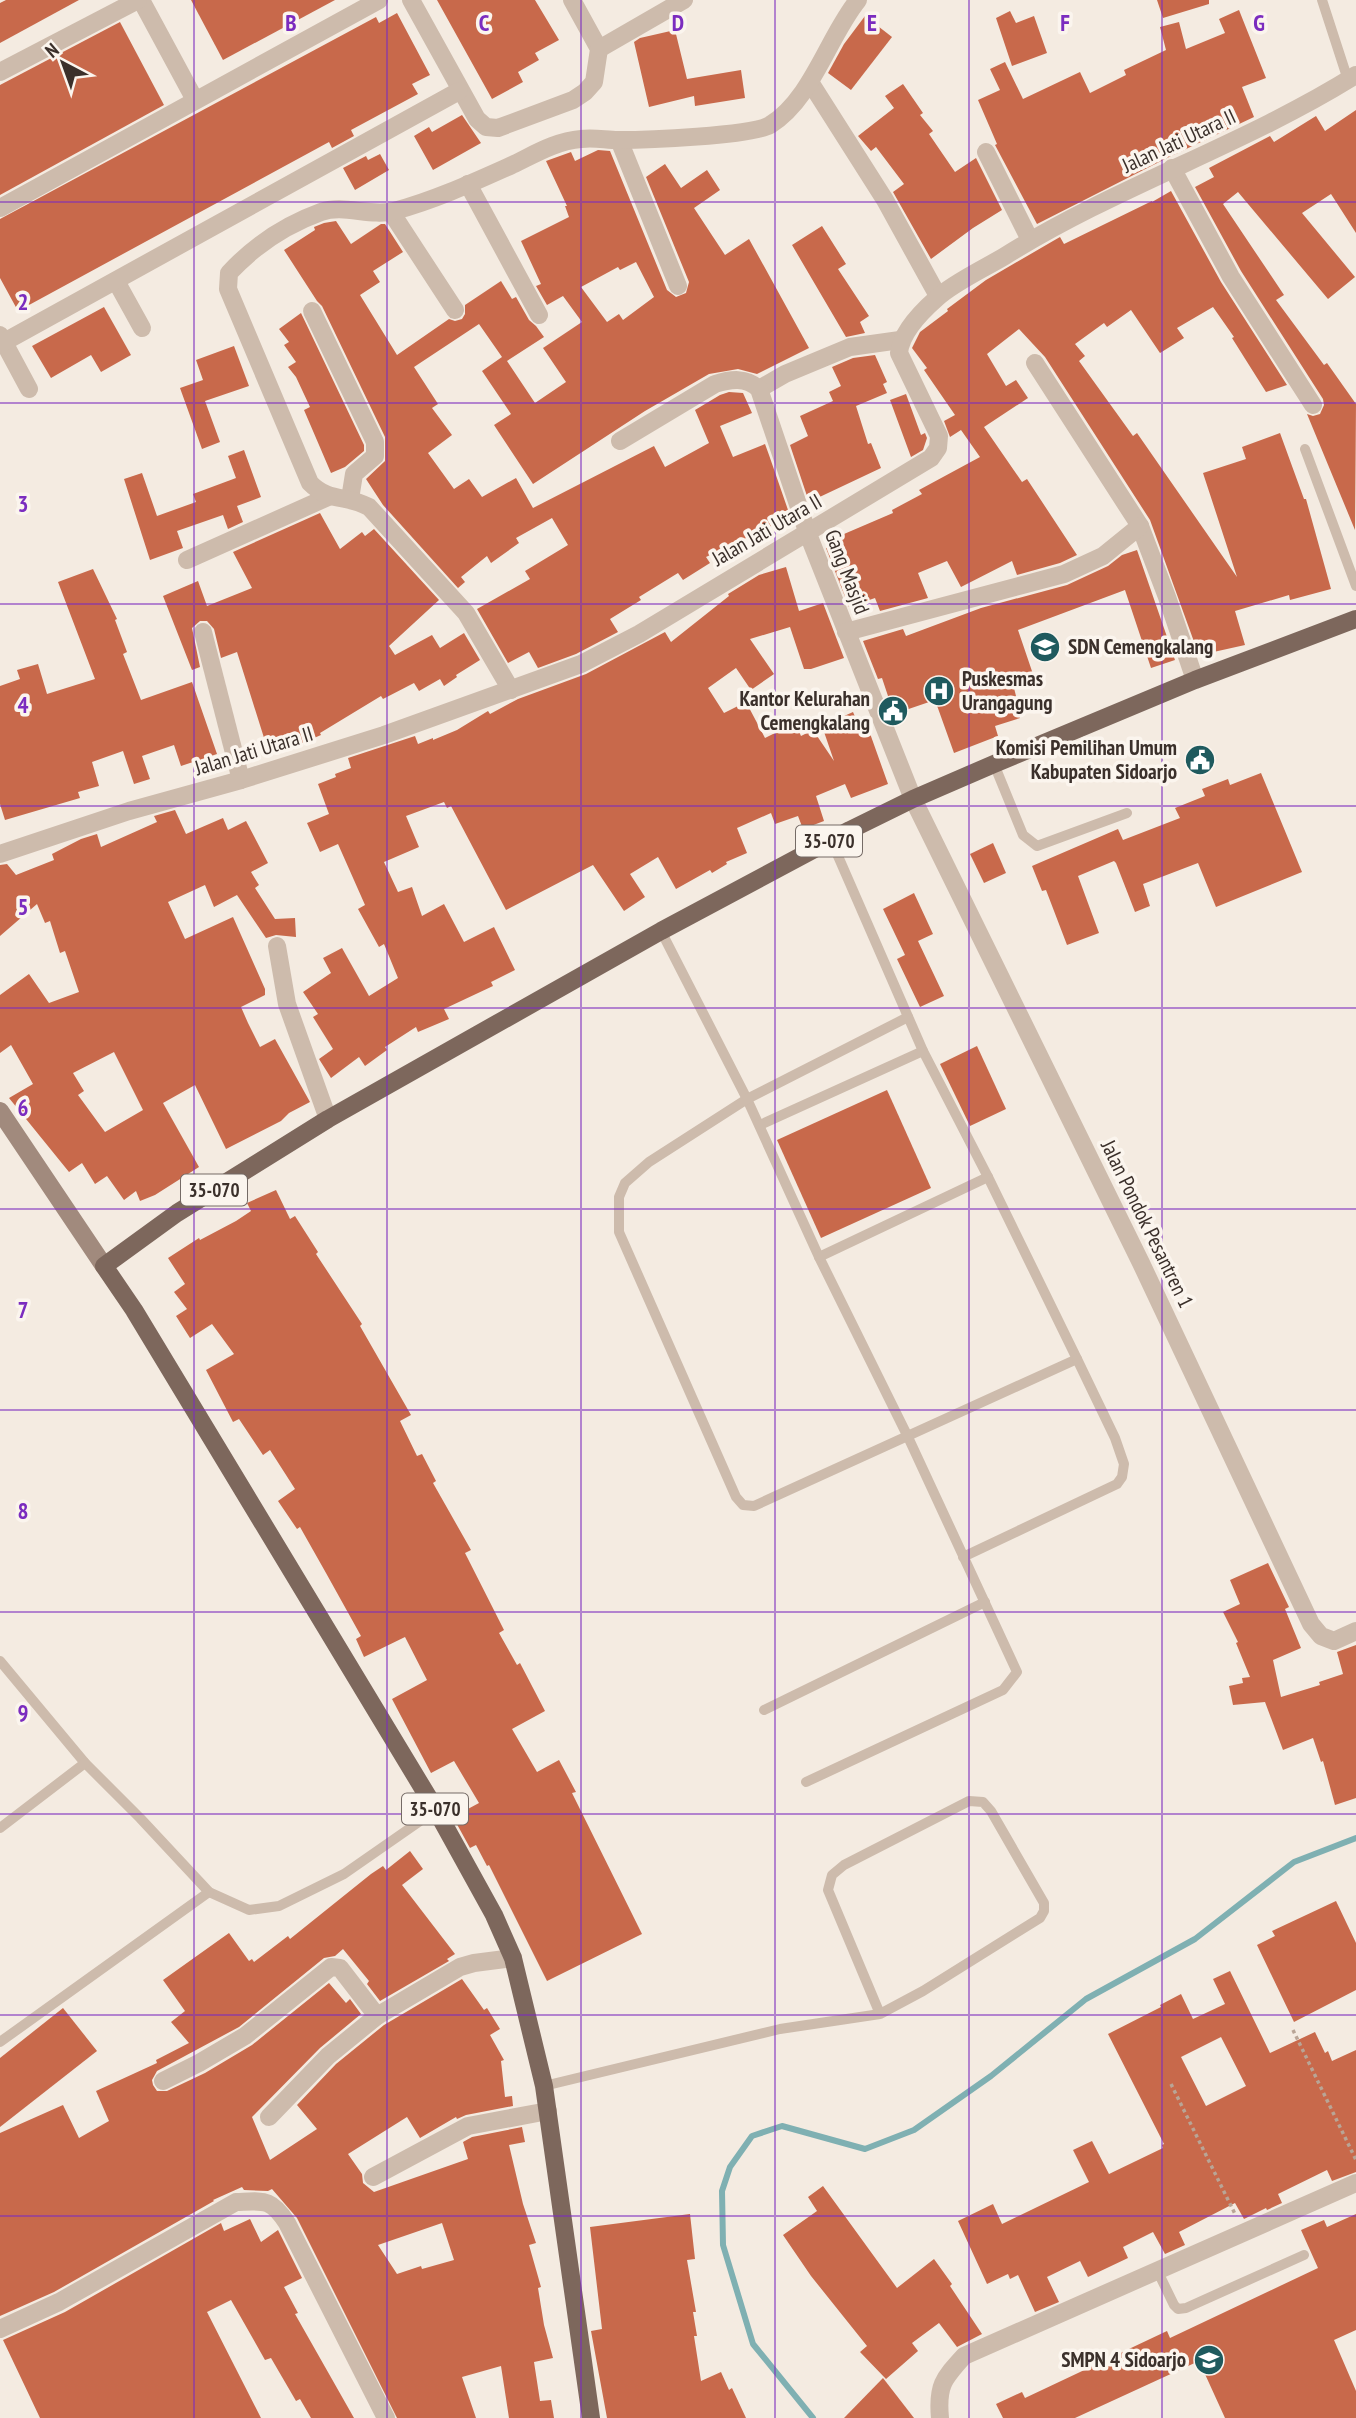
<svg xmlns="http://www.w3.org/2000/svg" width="1356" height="2418" font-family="'PT Sans Narrow',sans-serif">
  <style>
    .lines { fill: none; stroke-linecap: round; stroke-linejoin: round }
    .stream { stroke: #7fb0b2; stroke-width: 6 }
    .building { fill: #c8694b; fill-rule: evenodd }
    .path { stroke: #b9a596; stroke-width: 3.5; stroke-dasharray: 3.5 3.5; stroke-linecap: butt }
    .lane { stroke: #cdbbac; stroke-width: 10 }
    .street { stroke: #cdbbac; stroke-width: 18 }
    .secondary { stroke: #a18a7d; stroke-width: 18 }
    .primary { stroke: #7d675c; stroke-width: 18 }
    .grid { fill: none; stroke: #7b2cbf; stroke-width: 2; stroke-opacity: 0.55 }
    .labels { text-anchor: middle; stroke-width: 7; stroke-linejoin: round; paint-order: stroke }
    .shield { fill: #fbf5ee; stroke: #756b66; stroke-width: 2 }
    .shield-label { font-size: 19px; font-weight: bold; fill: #3b302b }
    .street-label { font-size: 21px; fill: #3b302b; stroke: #fbf5ee }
    .poi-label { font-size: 21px; font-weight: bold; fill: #3b302b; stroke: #fbf5ee; text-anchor: end }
    .grid-label { font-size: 23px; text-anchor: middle; font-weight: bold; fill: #7b2cbf; stroke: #fbf5ee; stroke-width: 7; stroke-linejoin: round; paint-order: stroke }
  </style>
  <rect width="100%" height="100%" fill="#f4ebe1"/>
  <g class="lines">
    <path class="stream" d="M813 2418 753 2344 723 2245 722 2191 730 2167 752 2136 782 2126 865 2149 914 2130 991 2076 1086 1999 1195 1939 1294 1862 1356 1838"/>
  </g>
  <g class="building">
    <path d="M6 0H79L0 43V3Z"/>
    <path d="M191 0H335L223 60Z"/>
    <path d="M437 0H535L559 40 535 53 539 60 518 72 523 82 492 99Z"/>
    <path d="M1157 0H1209V4L1163 18Z"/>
    <path d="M1239 10 1266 78 1242 87 1254 117 1167 158 1037 224 995 145 997 144 978 100 1000 90 990 69 1005 62 1023 99 1080 72 1090 93 1126 75 1124 70 1166 50 1160 27 1179 22 1186 49 1225 33 1219 19Z"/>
    <path d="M1010 11 1016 23 1034 16 1047 53 1012 66 996 18Z"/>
    <path d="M397 13 430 75 412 84 418 94 351 130 354 136 332 148 329 142 18 311 0 278V219L376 17 379 23Z"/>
    <path d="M865 16 892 37 851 90 828 73 844 44Z"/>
    <path d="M120 22 164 105 0 195V85Z"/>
    <path d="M675 30 687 79 741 70 745 98 695 106 694 96 649 107 634 42 640 38Z"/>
    <path d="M903 84 923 113 920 115 933 131 929 134 955 172 976 158 1002 210 973 228 931 259 893 192 904 184 876 147 871 151 858 136 894 108 885 96Z"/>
    <path d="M1356 110V233L1331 194 1302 213 1355 277 1328 299 1238 192 1223 204 1284 295 1276 300 1324 365 1327 363 1356 404 1355 530 1307 414 1313 416 1320 414 1324 405 1323 399 1241 271 1195 187 1214 177 1209 168 1270 136 1274 142 1316 116 1325 131Z"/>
    <path d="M462 115 481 143 433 170 414 136 429 127 432 132Z"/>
    <path d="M598 150 610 151 667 290 676 297 686 293 689 282 646 177 665 164 681 188 707 170 720 190 694 208 725 255 749 239 809 348 757 374 738 369 709 374 645 411 533 484 494 425 511 414 482 371 502 357 479 324 414 367 438 404 432 408 452 435 428 453 454 489 469 479 482 497 516 478 533 508 654 446 665 467 709 443 695 410 720 395 729 392 743 393 752 413 720 426 733 457 765 444 769 455 788 510 775 515 778 523 706 557 710 563 683 580 678 573 639 597 641 600 610 619 618 632 576 654 538 668 529 652 508 663 477 609 530 579 525 571 568 545 552 518 516 538 519 543 491 563 487 556 461 577 465 582 458 588 383 505 366 479 385 461V437L322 306 317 301 284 250 315 230 314 227 324 223 336 221 351 244 381 224H385L403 252 373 271 380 282 360 295 397 355 449 319 455 321 462 319 465 314V305L501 281 512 299 516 297 529 320 536 326 544 337 507 361 535 403 566 382 543 348 582 322 563 296 547 305 536 286 541 284 521 241 569 217 565 206H567L546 161 571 152 575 161ZM636 262 654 297 623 320 619 314 607 322 581 287 618 267 620 270Z"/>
    <path d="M380 154 389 170 355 190 343 168 366 156 368 160Z"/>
    <path d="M1171 191 1221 282 1287 385 1266 392 1232 338 1234 337 1213 307 1177 328 1184 338 1160 353 1131 310 1107 327 1104 323 1075 344 1085 356 1079 361 1133 436 1137 433 1237 577 1203 473 1246 459 1242 447 1280 433 1304 499H1306L1331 589 1290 600 1289 595 1235 611 1245 645 1209 653 1207 647 1197 650 1150 520 1045 357 1019 329 987 354 1006 386 1016 380 1028 398 984 427 1022 482 1027 479 1077 555 1060 563 1017 575 1012 561 961 587 947 561 918 573 928 598 880 611 875 598 849 607 826 548 839 542 837 537 893 513 892 510 922 494 919 490 980 457 961 430 950 437 944 421 955 415 924 370 927 368 912 348 920 332 948 311 947 309 986 280 1053 241 1060 237 1064 244 1152 201V202Z"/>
    <path d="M822 226 846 264 838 269 869 316 860 322 865 333 846 337 792 245Z"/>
    <path d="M104 307 131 355 101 372 91 355 51 378 32 346Z"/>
    <path d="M301 313 364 445V451L345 467 331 473 304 410 310 407 296 377 288 367 296 362 284 345 289 342 279 329Z"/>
    <path d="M234 346 249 386 205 401 220 442 202 449 180 388 203 380 196 360Z"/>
    <path d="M875 355 887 382 883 384 887 393 856 406 868 444 871 443 881 468 809 502 790 445 808 436 800 416 833 401 829 392 841 386 832 367 853 358Z"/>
    <path d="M906 394 921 435 925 433 927 438 923 450 911 457 890 400Z"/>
    <path d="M244 450 261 497 237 506 243 522 228 529 223 515 177 531 183 548 150 560 124 479 142 473 157 516 196 502 193 494 236 478 228 456Z"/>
    <path d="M320 513 340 549 362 532 365 536 374 529 439 600 389 646 395 655 432 635 440 648 464 633 480 660 456 675 457 677 444 686 440 679 419 691 414 683 383 699 381 696 320 733 321 735 293 747 288 734 265 741 237 652 221 658 214 629 207 621H200L192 628 200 667 192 670 163 596 198 581 207 606 252 588 233 552Z"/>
    <path d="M1137 550 1175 660 1151 668 1125 590 1018 630 1035 680 1014 688 1016 696 1012 697 1020 718 995 726 998 736 954 753 935 700 894 714 882 678 878 679 863 641 903 629 906 636 981 608 1067 585 1108 566 1122 555Z"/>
    <path d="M786 567 799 611 823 603 844 658 811 669H804L790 627 750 639 774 674 751 690 736 668 708 688 724 713 746 702 765 738 795 723 801 736 813 730 834 761 822 726 853 712 860 728 867 725 888 784 851 798 845 784 816 796 824 821 803 829 798 816 775 824 771 813 737 828 747 853 726 862 727 864 712 873 710 870 676 889 658 857 630 874 645 897 624 911 593 865 506 910 451 806 447 808 444 802 406 816 419 847 384 862 398 892 412 887 422 916 444 904 464 942 494 927 515 970 491 982 493 986 444 1009 449 1019 418 1032 416 1027 385 1047 387 1050 365 1066 359 1057 331 1078 319 1059 333 1049 313 1017 318 1014 303 992 331 973 323 958 342 948 369 996 398 978 384 944 379 947 358 909 365 905 338 844 320 852 307 823 329 814 318 784 336 777 335 774 351 768 348 758 415 736 418 744 433 738V740L457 730 488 711 490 714 518 699 586 674 665 632 671 642 729 596 728 594 759 575Z"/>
    <path d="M93 569 117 619 115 620 127 652 123 654 141 700 192 682 217 754 181 766 174 745 142 756 150 779 134 784 123 751 92 762 99 786 78 792 80 798 5 820 0 804V686L20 679 17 670 38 664 47 694 95 679 58 582Z"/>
    <path d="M1261 773 1302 872 1216 907 1198 863 1143 884 1150 906 1135 912 1116 863 1114 861 1078 876 1099 933 1067 945 1046 890 1042 891 1032 866 1118 829 1123 840 1180 818 1175 808 1205 796 1202 789 1228 779 1230 785Z"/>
    <path d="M175 810 186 834 223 818 228 830 246 821 268 863 251 872 259 885 255 888 275 919 295 918 296 937 276 935 266 938 237 895 214 907 205 885 168 902 185 939 233 917 265 989V995L241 1007 248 1023 260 1047 275 1039 310 1102 289 1113 281 1121 226 1149 195 1085 163 1103 199 1167 155 1195 140 1201 136 1191 124 1200 107 1176 95 1184 82 1163 69 1172 9 1098 33 1084 11 1045 0 1053V995L29 974 49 1003 79 992 65 951 60 953 50 921 45 923 37 904 0 936V865L7 864 16 875 54 860 52 854 81 839 97 834 101 847 157 822 154 816ZM114 1052 143 1110 105 1132 78 1095 84 1091 73 1073Z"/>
    <path d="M993 843 1006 873 984 883 970 854Z"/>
    <path d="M914 893 933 934 918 941 944 996 920 1007 897 959 905 955 883 909Z"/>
    <path d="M977 1046 1006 1109 970 1126 940 1064Z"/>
    <path d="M887 1090 931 1188 821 1238 777 1140Z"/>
    <path d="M276 1190 290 1219 295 1216 318 1252 316 1254 362 1324 360 1326 411 1415 400 1421 417 1456 422 1454 436 1481 433 1483 471 1550 465 1553 504 1630 499 1633 517 1665 520 1663 545 1711 512 1729 537 1772 559 1760 576 1792 572 1793 642 1934 547 1981 489 1865 487 1866 476 1845 470 1848 453 1817 479 1803 454 1761 431 1773 392 1699 427 1680 405 1637 364 1657 356 1639 361 1636 326 1573 300 1527 297 1529 278 1501 295 1489 270 1450 263 1455 239 1419 233 1422 206 1370 234 1354 212 1324 190 1338 176 1316 187 1309 174 1292 185 1284 168 1258 199 1238 200 1240 236 1221 251 1211 247 1203Z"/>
    <path d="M1268 1563 1289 1607 1285 1609 1301 1648 1273 1660 1281 1697 1320 1685 1319 1682 1343 1674 1337 1652 1356 1645V1798L1335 1805 1323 1761 1321 1762 1313 1738 1283 1750 1265 1702 1233 1705 1229 1686 1243 1683 1242 1678 1250 1677 1236 1643 1238 1642 1223 1612 1240 1604 1230 1580Z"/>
    <path d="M410 1851 423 1869 402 1885 455 1954 447 1959 449 1961 380 2001 367 1984 369 1981 343 1949 335 1956 324 1958 239 2027 157 2071 152 2080 153 2085 157 2091H167L205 2073 252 2045 329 1983 346 2003 350 1999 361 2014 320 2048 252 2117 270 2160 317 2129 297 2105 336 2064 384 2025 462 1979 484 2010 487 2008 500 2029 490 2035 504 2060 501 2061 505 2097 512 2096 513 2106 466 2115 457 2119 456 2117 420 2138 407 2117 348 2154 362 2174 363 2183 374 2192 468 2159 463 2142 472 2137 522 2127 525 2142 509 2145 523 2204 536 2243 529 2245 541 2287 538 2288 544 2325 553 2358 534 2362 540 2401 551 2400 554 2418H509L501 2366 462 2377 476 2418H397L297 2218 272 2189 268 2191 244 2190 242 2187 213 2200 214 2201 54 2292 0 2316V2133L63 2105 79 2138 109 2121 96 2091 157 2063 156 2060 189 2043 171 2022 185 2011 163 1980 229 1933 249 1961 252 1959 254 1962 288 1936 290 1939 371 1874 383 1866 386 1870ZM442 2223 454 2260 422 2269 421 2266 397 2274 378 2245Z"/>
    <path d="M1336 1901 1356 1943V1990L1294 2022 1257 1945 1275 1936 1272 1931Z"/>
    <path d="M1230 1971 1270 2053 1315 2032 1325 2053 1328 2051 1332 2061 1356 2050V2172L1332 2181 1327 2170 1278 2194 1282 2203 1267 2210 1266 2208 1244 2219 1235 2203 1179 2232 1185 2245 1165 2254 1153 2232 1123 2247 1128 2258 1088 2277 1080 2261 1047 2277 1059 2302 1035 2312 1018 2275 1010 2279 1008 2274 987 2284 958 2221 993 2204 1002 2224 1089 2182 1073 2150 1092 2141 1109 2174 1163 2148 1162 2145 1164 2144 1108 2034 1161 2007 1160 2005 1181 1994 1193 2019 1225 2004 1213 1979ZM1221 2037 1246 2086 1206 2106 1181 2057Z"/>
    <path d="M63 2008 97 2051 0 2127V2058Z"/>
    <path d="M823 2186 897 2288 934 2259 952 2284 950 2286 982 2334 957 2347 939 2323 912 2343 918 2351 886 2379 860 2352 867 2346 811 2276 783 2235 817 2211 808 2197Z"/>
    <path d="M690 2214 695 2259 687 2260 696 2312H693L697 2336H694L701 2381 721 2372 729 2390 732 2388 746 2418H607L591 2331 602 2329 590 2227Z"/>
    <path d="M1356 2214V2330L1334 2340 1356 2391V2418H1225L1199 2361 1075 2418H1003L996 2404 1022 2392 1025 2398 1167 2331 1170 2338 1318 2268 1301 2230 1324 2220 1327 2227Z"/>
    <path d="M250 2219 261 2242 278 2230 302 2278 284 2287 298 2313 295 2314 354 2418H311L300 2399 296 2401 271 2358 265 2360 231 2300 207 2312 261 2418H40L3 2340 65 2312 221 2223 224 2231Z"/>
    <path d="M883 2378 914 2418H844Z"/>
  </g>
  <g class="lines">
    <g class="path">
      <path d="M1293 2030 1356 2160"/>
      <path d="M1171 2084 1236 2216"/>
    </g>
    <g class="lane">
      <path d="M1322 0 1348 80"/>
      <path d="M1305 449 1356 586"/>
      <path d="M994 764 1023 835 1037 846 1127 813"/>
      <path d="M661 931 747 1099 819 1257 908 1437 1017 1672 1003 1690 806 1782"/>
      <path d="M908 1017 747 1099 649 1162 625 1183 619 1197V1232L736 1497 743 1505 754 1506 1077 1359 988 1177"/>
      <path d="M760 1125 923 1051"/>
      <path d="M819 1257 988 1177 923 1051 831 840"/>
      <path d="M963 1557 1117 1484 1122 1477 1124 1464 1115 1438 1077 1359"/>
      <path d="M0 1661 85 1763 140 1818 209 1892 249 1910 279 1906 344 1874 436 1810"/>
      <path d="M764 1710 985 1602"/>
      <path d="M0 1828 85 1763"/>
      <path d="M0 2042 209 1892"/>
      <path d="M544 2086 780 2029 880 2014 923 1991 1040 1918 1044 1911V1903L991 1811 983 1802 969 1801 844 1865 832 1875 828 1890 880 2014"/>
      <path d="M1158 2272 1174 2305 1178 2309 1186 2308 1304 2255"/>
    </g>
    <g class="street">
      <path d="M141 0 195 100"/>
      <path d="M411 0 477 119 486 127 498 128 573 100 585 92 594 82 599 49 572 0"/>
      <path d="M599 49 684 0"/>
      <path d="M0 72 138 0"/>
      <path d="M810 82 885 200 938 296"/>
      <path d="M619 140 678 286"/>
      <path d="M986 152 1030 240"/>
      <path d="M1172 168 1231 277 1313 405"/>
      <path d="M468 184 539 315"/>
      <path d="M0 208 379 0"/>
      <path d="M391 212 455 310"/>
      <path d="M116 281 142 328"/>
      <path d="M312 311 375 442V456L354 474 350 499"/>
      <path d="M0 335 29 389"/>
      <path d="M4 342 459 91"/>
      <path d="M1035 363 1140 526 1167 597 1195 680"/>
      <path d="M759 389 785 374 850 347 900 340"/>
      <path d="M620 441 715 384C731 379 746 377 759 389L808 534 913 799 1141 1263 1311 1624 1321 1636 1334 1641 1356 1631"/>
      <path d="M187 560 328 497"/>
      <path d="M203 632 241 780"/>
      <path d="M846 632 1064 574 1103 556 1140 526"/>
      <path d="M511 690 466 613 369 507C345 494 330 503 310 483L228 289 229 273C255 245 285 225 321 212 344 204 370 217 394 211 435 200 474 182 512 165 535 154 556 141 581 139 593 137 606 140 618 140 645 140 751 136 770 125 812 99 828 37 858 0"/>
      <path d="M0 854 129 811 241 780 384 735 581 664 639 634 931 458 938 448 939 436 899 353C901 332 921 312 937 298 953 283 985 268 1005 256 1117 186 1244 145 1356 75"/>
      <path d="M277 946 287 1004 328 1119"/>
      <path d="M163 2081 199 2063 245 2036 331 1967 340 1968 377 2016"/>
      <path d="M269 2117 328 2056 377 2016 460 1967 474 1963 513 1958"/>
      <path d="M373 2177 468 2126 548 2111"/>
      <path d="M0 2329 59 2302 236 2202C264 2201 271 2198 287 2223L386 2418"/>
      <path d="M940 2418C937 2386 943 2379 964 2356L1356 2183"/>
    </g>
    <path class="secondary" d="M0 1111 104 1266"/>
    <path class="primary" d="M591 2418 544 2086 513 1958 494 1915 436 1810 134 1310 104 1266 177 1213 328 1119 661 931 850 830 913 799 994 764 1195 680 1356 619"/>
  </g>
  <path class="grid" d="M194 0V2418M387 0V2418M581 0V2418M775 0V2418M969 0V2418M1162 0V2418M0 202H1356M0 403H1356M0 604H1356M0 806H1356M0 1008H1356M0 1209H1356M0 1410H1356M0 1612H1356M0 1814H1356M0 2015H1356M0 2216H1356"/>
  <defs>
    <g id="school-disc" transform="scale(1.575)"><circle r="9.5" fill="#1f5a5e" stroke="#fbf5ee"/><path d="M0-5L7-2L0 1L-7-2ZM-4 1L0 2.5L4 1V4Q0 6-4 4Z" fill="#fff"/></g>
    <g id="hospital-disc" transform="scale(1.575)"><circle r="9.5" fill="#1f5a5e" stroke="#fbf5ee"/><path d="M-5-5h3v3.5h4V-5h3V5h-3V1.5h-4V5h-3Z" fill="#fff"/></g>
    <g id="civic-disc" transform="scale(1.575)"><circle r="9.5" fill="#1f5a5e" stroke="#fbf5ee"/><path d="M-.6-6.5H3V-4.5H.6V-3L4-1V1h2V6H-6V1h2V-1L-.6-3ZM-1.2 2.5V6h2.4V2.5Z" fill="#fff"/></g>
  </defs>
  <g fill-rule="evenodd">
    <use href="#school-disc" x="1045" y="647"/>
    <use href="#hospital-disc" x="939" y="691"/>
    <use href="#civic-disc" x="893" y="711"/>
    <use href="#civic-disc" x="1200" y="760"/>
    <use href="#school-disc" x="1209" y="2360"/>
  </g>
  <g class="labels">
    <g class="shield">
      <rect x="796" y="825.5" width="66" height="31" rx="5"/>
      <rect x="181" y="1174.5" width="66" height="31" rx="5"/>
      <rect x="402" y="1793.5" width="66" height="31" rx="5"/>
    </g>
    <g class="shield-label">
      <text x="829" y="848">35-070</text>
      <text x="214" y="1197">35-070</text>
      <text x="435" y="1816">35-070</text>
    </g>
    <g class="street-label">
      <text transform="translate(1179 141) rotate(-25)" y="7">Jalan Jati Utara II</text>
      <text transform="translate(767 530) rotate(-30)" y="7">Jalan Jati Utara II</text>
      <text transform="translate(847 572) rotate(69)" y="7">Gang Masjid</text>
      <text transform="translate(254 751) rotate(-17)" y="7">Jalan Jati Utara II</text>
      <text transform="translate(1147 1224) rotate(64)" y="7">Jalan Pondok Pesantren 1</text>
    </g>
    <g class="poi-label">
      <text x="1068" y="654" text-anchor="start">SDN Cemengkalang</text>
      <text x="962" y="686" text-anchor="start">Puskesmas<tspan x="962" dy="24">Urangagung</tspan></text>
      <text x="870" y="706">Kantor Kelurahan<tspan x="870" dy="24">Cemengkalang</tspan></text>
      <text x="1177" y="755">Komisi Pemilihan Umum<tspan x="1177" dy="24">Kabupaten Sidoarjo</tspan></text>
      <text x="1186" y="2367">SMPN 4 Sidoarjo</text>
    </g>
  </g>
  <g class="grid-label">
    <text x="291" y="31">B</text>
    <text x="484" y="31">C</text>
    <text x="678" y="31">D</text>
    <text x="872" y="31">E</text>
    <text x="1065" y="31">F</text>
    <text x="1259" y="31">G</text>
    <text x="23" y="310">2</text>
    <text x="23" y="512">3</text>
    <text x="23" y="713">4</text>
    <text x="23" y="915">5</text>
    <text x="23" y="1116">6</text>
    <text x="23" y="1318">7</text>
    <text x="23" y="1519">8</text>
    <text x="23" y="1721">9</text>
  </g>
  <g transform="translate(63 63) rotate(319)" stroke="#fbf5ee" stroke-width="5" paint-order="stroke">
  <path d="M0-5L12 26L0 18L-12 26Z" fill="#3b302b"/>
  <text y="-10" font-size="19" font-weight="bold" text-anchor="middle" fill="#3b302b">N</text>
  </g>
</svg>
